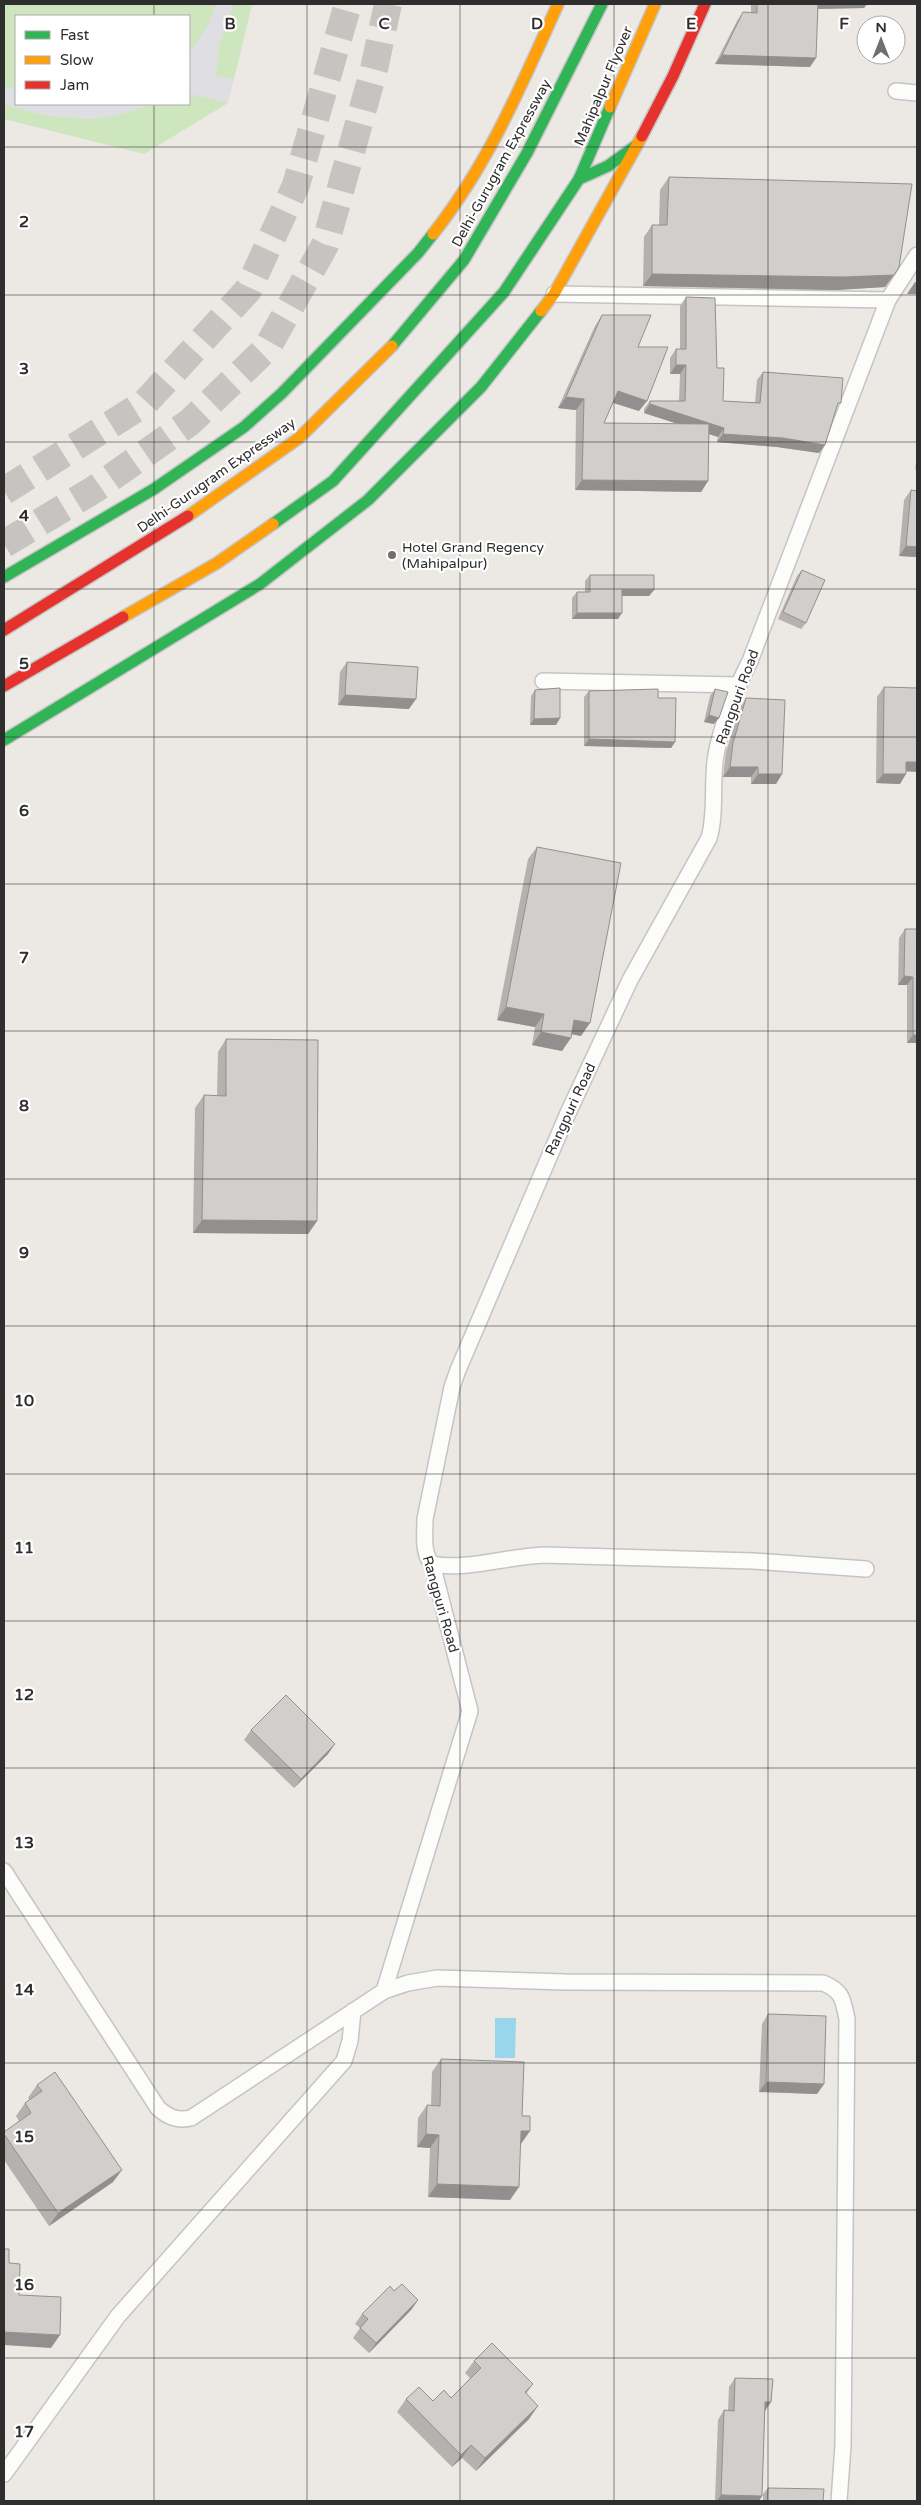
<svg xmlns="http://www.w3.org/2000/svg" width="921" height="2505" font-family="'Varela Round',sans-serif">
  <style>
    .airport { fill: #dfdee2; fill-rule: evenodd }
    .green { fill: #cee6be }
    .water { fill: #99d6ec }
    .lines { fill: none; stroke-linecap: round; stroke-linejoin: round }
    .highway-tunnel { stroke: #c6c3c0; stroke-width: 28; stroke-dasharray: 28 14; stroke-linecap: butt }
    .street-casing { stroke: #c5c4c5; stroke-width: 18 }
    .fast-casing { stroke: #c5c4c5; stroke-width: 14 }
    .slow-casing { stroke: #c5c4c5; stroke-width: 14 }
    .jam-casing { stroke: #c5c4c5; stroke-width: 14 }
    .street { stroke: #fcfcfb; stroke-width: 15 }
    .fast { stroke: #30b455; stroke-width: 11 }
    .slow { stroke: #ff9f0a; stroke-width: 11 }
    .jam { stroke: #e5322d; stroke-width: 11 }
    .wall { fill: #b4b1af }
    .shaded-wall { fill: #92908e }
    .building { fill: #d1cecb; stroke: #92908e }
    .grid { fill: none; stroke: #2e2e2e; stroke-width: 1; stroke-opacity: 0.55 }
    .poi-dot { fill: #706f6e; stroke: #fff; stroke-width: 2 }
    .labels { text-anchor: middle; stroke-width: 4.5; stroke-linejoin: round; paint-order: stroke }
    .street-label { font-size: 14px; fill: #2e2e2e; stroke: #fff }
    .poi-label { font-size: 14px; fill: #2e2e2e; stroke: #fff; text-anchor: start }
    .grid-label { font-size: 16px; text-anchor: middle; font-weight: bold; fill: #2e2e2e; stroke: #fff; stroke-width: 4.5; stroke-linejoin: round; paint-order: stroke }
  </style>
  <rect width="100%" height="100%" fill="#ece8e4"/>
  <path class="airport" d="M4 4H252L228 103 144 154 4 119ZM16 16H189V104H16Z"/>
  <g class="green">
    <path d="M4 4H216L208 25 189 53V16H16V89L4 86Z"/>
    <path d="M234 4H252L234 79 216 76 219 45Z"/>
    <path d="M191 94 228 103 144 154 4 119V105L48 116 92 119 114 116 154 104H189V95Z"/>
  </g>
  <path class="water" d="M495 2018H516L515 2058H495Z"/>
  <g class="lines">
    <g class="highway-tunnel">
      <path d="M4 491 145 403 248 290 296 185 348 4"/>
      <path d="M4 544 95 489 190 422 267 348 325 245 374 69 388 4"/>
    </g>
    <g class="street-casing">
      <g id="street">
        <path d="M896 91 917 93"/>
        <path d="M554 294 888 300"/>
        <path d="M543 681 738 685"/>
        <path d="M432 1564C464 1571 509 1556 544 1555L753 1561 866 1569"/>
        <path d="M4 1871 158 2108C168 2117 177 2121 191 2118L384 1991 408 1983 437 1978 566 1982 823 1983C843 1991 843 2000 847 2019L843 2446 839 2501"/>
        <path d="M384 1991 470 1711 432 1564C422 1553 425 1534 425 1519L452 1387 458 1370 568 1113 630 980 709 838C716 814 712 787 715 762 718 734 737 686 750 661L888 300 917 255"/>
        <path d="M4 2474 118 2316 344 2061 350 2041 353 2011"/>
      </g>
    </g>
    <g class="fast-casing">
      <g id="fast">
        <path d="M579 179 608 166 637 145"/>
        <path d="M392 346 464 260 527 153 602 4"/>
        <path d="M273 524 333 481 504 292 579 179 610 107"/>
        <path d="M4 577 154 489 244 427 282 393 418 253 433 234"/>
        <path d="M4 740 260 584 368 500 481 387 541 311"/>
      </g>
    </g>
    <g class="slow-casing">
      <g id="slow">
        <path d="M610 107 655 4"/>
        <path d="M433 234C489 163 521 86 558 4"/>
        <path d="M541 311 554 294 642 136"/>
        <path d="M188 516 299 438 392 346"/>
        <path d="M123 617 217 563 273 524"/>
      </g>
    </g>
    <g class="jam-casing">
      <g id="jam">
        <path d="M642 136 673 76 705 4"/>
        <path d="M4 630 188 516"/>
        <path d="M4 686 123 617"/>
      </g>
    </g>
    <use href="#street" class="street"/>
    <use href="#fast" class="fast"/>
    <use href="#slow" class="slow"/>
    <use href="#jam" class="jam"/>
  </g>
  <g class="wall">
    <path d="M751 4H867L864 8 818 9 810 67 715 64 737 21 743 12 751 13Z"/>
    <path d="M669 177 885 287 836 290 643 286 644 237 652 225H659L660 190Z"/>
    <path d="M686 297 717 368 723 401 755 403 757 380 763 372 836 410 825 445 819 453 777 447 717 442 718 437 709 434 708 481 701 492 575 490 576 410 558 408 595 326 602 315 638 347 639 411 613 402 604 423 679 424 644 413V409L650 401H679L680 374H670V358L676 349H680V306Z"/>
    <path d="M917 457V469H915Z"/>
    <path d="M911 490 917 491V557L899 556 904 500Z"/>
    <path d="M802 570 806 623 801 629 778 619 797 576Z"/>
    <path d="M590 575 654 590 649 596H622L618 619H572V598L577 592H585V581Z"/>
    <path d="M347 662 409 709 338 705 340 672Z"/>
    <path d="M884 687 906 772 900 784 876 783 877 697Z"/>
    <path d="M715 689 714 724 704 722 710 696Z"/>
    <path d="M535 690 560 718 556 725H530L531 696Z"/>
    <path d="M589 691 658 698 675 742 671 748 584 746V697Z"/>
    <path d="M746 698 782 774 776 784H751V777H723L726 752 738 714 740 708Z"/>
    <path d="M537 847 581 1036 572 1034 562 1051 532 1045 535 1027 497 1020 528 859Z"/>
    <path d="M905 929H917V1043H907V985H898L899 938Z"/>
    <path d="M226 1039 317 1221 308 1234 193 1233 195 1108 204 1095 217 1096 218 1052Z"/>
    <path d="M251 1730 328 1754 294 1788 244 1740Z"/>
    <path d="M768 2014 824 2084 817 2094 759 2092 762 2024Z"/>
    <path d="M441 2059 521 2144 510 2200 428 2197 430 2148 417 2147 418 2118 427 2105 431 2106 432 2072Z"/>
    <path d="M37 2085 113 2182 49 2226 4 2160V2132L19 2121 16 2116 25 2103 30 2100 28 2098Z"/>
    <path d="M394 2291 418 2300 411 2310 369 2353 353 2338 360 2328 355 2324 362 2314Z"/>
    <path d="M474 2361 533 2384 526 2394 529 2419 476 2471 462 2458 452 2467 397 2412 406 2399 433 2401 451 2398 470 2378 465 2373Z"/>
    <path d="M735 2378 765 2411 762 2496 759 2501H715L718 2420 724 2410H728L729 2387Z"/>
    <path d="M768 2488 823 2501H763V2494Z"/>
  </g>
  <g class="shaded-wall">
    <path d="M815 4H867L864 8 812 9Z"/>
    <path d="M722 55 816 58 810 67 715 64Z"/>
    <path d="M652 274 894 275 885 287 836 290 643 286Z"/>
    <path d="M915 282 917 283V294H907Z"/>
    <path d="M676 365H686L680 374H670Z"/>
    <path d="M618 391 647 401 639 411 610 402Z"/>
    <path d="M566 397 584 399 576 410 558 408Z"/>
    <path d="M650 404 724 428 718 437 644 413Z"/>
    <path d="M723 434 783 438 825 445 819 453 777 447 717 442Z"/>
    <path d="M582 480 708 481 701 492 575 490Z"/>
    <path d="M906 546 917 547V557L899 556Z"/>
    <path d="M622 590H654L649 596H618Z"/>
    <path d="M577 613H622L618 619H572Z"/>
    <path d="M345 695 416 699 409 709 338 705Z"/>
    <path d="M709 715 719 718 714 724 704 722Z"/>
    <path d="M560 718 556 725H530L534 719Z"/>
    <path d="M589 739 675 742 671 748 584 746Z"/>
    <path d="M906 762H917V772L899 771Z"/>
    <path d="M730 767H758L751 777H723Z"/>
    <path d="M758 774H782L776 784H751Z"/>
    <path d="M883 774H906L900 784 876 783Z"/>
    <path d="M904 976 913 977 907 985H898Z"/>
    <path d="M506 1007 544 1014 535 1027 497 1020Z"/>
    <path d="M574 1020 590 1023 581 1036 565 1033Z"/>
    <path d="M541 1032 571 1038 562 1051 532 1045Z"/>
    <path d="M913 1035H917V1043H907Z"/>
    <path d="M202 1220 317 1221 308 1234 193 1233Z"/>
    <path d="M335 1744 328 1754 294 1788 301 1779Z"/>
    <path d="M766 2082 824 2084 817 2094 759 2092Z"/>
    <path d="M521 2131H530L521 2144Z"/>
    <path d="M426 2134 439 2135 430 2148 417 2147Z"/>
    <path d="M122 2170 113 2182 49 2226 58 2213Z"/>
    <path d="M437 2184 519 2187 510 2200 428 2197Z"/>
    <path d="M418 2300 411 2310 369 2353 376 2343Z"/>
    <path d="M4 2332 60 2335 51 2348 4 2345Z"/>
    <path d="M765 2402H771L765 2411Z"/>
    <path d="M538 2406 529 2419 476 2471 485 2458Z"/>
    <path d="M471 2445 462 2458 452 2467 461 2455Z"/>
    <path d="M721 2495 762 2496 759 2501H717Z"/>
  </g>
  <g class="building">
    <path d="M757 4H818L816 58 722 55 743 12 757 13Z"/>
    <path d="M669 177 912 184 899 267 894 275 844 277 652 274V225H667Z"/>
    <path d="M686 297 715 298 717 368H724L723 401 760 403 763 372 843 378 841 403H838L825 445 783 438 723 434 724 428 650 404V401H685L686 365H676V349H686Z"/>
    <path d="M602 315H651L638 347H668L647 401 618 391 604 423 709 424 708 481 582 480 584 399 566 397Z"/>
    <path d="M911 490 917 491V547L906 546Z"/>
    <path d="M802 570 825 580 806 623 783 612Z"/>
    <path d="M590 575H654V590H622V613H577V592H590Z"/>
    <path d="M347 662 418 667 416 699 345 695Z"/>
    <path d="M884 687 917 688V762H906V774H883Z"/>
    <path d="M560 688V718L534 719 535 690Z"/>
    <path d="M658 689V698H676L675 742 589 739V691Z"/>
    <path d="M715 689 728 692 719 718 709 715Z"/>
    <path d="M746 698 785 700 782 774H758V767H730L733 743Z"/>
    <path d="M537 847 621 863 590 1023 574 1020 571 1038 541 1032 544 1014 506 1007Z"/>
    <path d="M905 929H917V1035H913V977L904 976Z"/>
    <path d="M226 1039 318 1040 317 1221 202 1220 204 1095 226 1096Z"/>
    <path d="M286 1695 335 1744 301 1779 251 1730Z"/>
    <path d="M768 2014 826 2016 824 2084 766 2082Z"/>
    <path d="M441 2059 524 2062 522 2116H530V2131H521L519 2187 437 2184 439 2135 426 2134 427 2105 440 2106Z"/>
    <path d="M55 2072 122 2170 58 2213 4 2134V2132L31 2113 25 2103 42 2091 37 2085Z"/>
    <path d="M4 2249H9V2263L20 2264 19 2295 61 2297 60 2335 4 2332Z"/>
    <path d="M402 2284 418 2300 376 2343 360 2328 368 2319 362 2314 390 2286 394 2291Z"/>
    <path d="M492 2343 533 2384 525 2392 538 2406 485 2458 471 2445 461 2455 406 2399 419 2387 433 2401 444 2390 451 2398 481 2368 474 2361Z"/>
    <path d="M735 2378 773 2379 771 2402H765L762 2496 721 2495 724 2410 734 2411Z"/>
    <path d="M768 2488 824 2489 823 2501H767Z"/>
  </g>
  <path class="grid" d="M154 4V16M307 4V2501M460 4V2501M614 4V2501M768 4V2501M154 104V2501M4 147H917M4 295H917M4 442H917M4 589H917M4 737H917M4 884H917M4 1031H917M4 1179H917M4 1326H917M4 1474H917M4 1621H917M4 1768H917M4 1916H917M4 2063H917M4 2210H917M4 2358H917"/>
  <circle class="poi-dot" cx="392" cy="555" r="5"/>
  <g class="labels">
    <g class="street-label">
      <text transform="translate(603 86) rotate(-67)" y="5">Mahipalpur Flyover</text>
      <text transform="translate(501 163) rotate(-61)" y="5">Delhi-Gurugram Expressway</text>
      <text transform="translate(216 475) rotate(-35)" y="5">Delhi-Gurugram Expressway</text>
      <text transform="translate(737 697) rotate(-70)" y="5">Rangpuri Road</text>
      <text transform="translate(570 1109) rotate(-65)" y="5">Rangpuri Road</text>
      <text transform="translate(441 1604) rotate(74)" y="5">Rangpuri Road</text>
    </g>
    <g class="poi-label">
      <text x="402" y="552">Hotel Grand Regency<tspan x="402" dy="16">(Mahipalpur)</tspan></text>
    </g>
  </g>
  <g class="grid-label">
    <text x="230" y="29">B</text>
    <text x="384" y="29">C</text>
    <text x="537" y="29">D</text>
    <text x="691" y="29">E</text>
    <text x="844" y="29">F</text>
    <text x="24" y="227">2</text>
    <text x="24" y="374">3</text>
    <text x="24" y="521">4</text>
    <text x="24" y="669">5</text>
    <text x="24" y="816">6</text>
    <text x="24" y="963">7</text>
    <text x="24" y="1111">8</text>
    <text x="24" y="1258">9</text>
    <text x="24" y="1406">10</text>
    <text x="24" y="1553">11</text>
    <text x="24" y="1700">12</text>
    <text x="24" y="1848">13</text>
    <text x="24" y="1995">14</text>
    <text x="24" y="2142">15</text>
    <text x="24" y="2290">16</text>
    <text x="24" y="2437">17</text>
  </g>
  <rect width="921" height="2505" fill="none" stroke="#2e2e2e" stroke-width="10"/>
  <rect x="15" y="15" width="175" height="90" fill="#ffffff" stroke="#ababab"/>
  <rect x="25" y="31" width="25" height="8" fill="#30b455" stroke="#ababab"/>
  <text x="60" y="40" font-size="15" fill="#2e2e2e">Fast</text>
  <rect x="25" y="56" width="25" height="8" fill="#ff9f0a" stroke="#ababab"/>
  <text x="60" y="65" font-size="15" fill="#2e2e2e">Slow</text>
  <rect x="25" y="81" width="25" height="8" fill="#e5322d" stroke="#ababab"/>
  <text x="60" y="90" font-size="15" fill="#2e2e2e">Jam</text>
  <g transform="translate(881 40)"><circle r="24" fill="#ffffff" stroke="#ababab"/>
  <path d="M0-4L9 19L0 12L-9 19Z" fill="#706f6e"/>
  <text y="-8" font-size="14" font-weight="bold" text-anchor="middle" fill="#2e2e2e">N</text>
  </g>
</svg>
